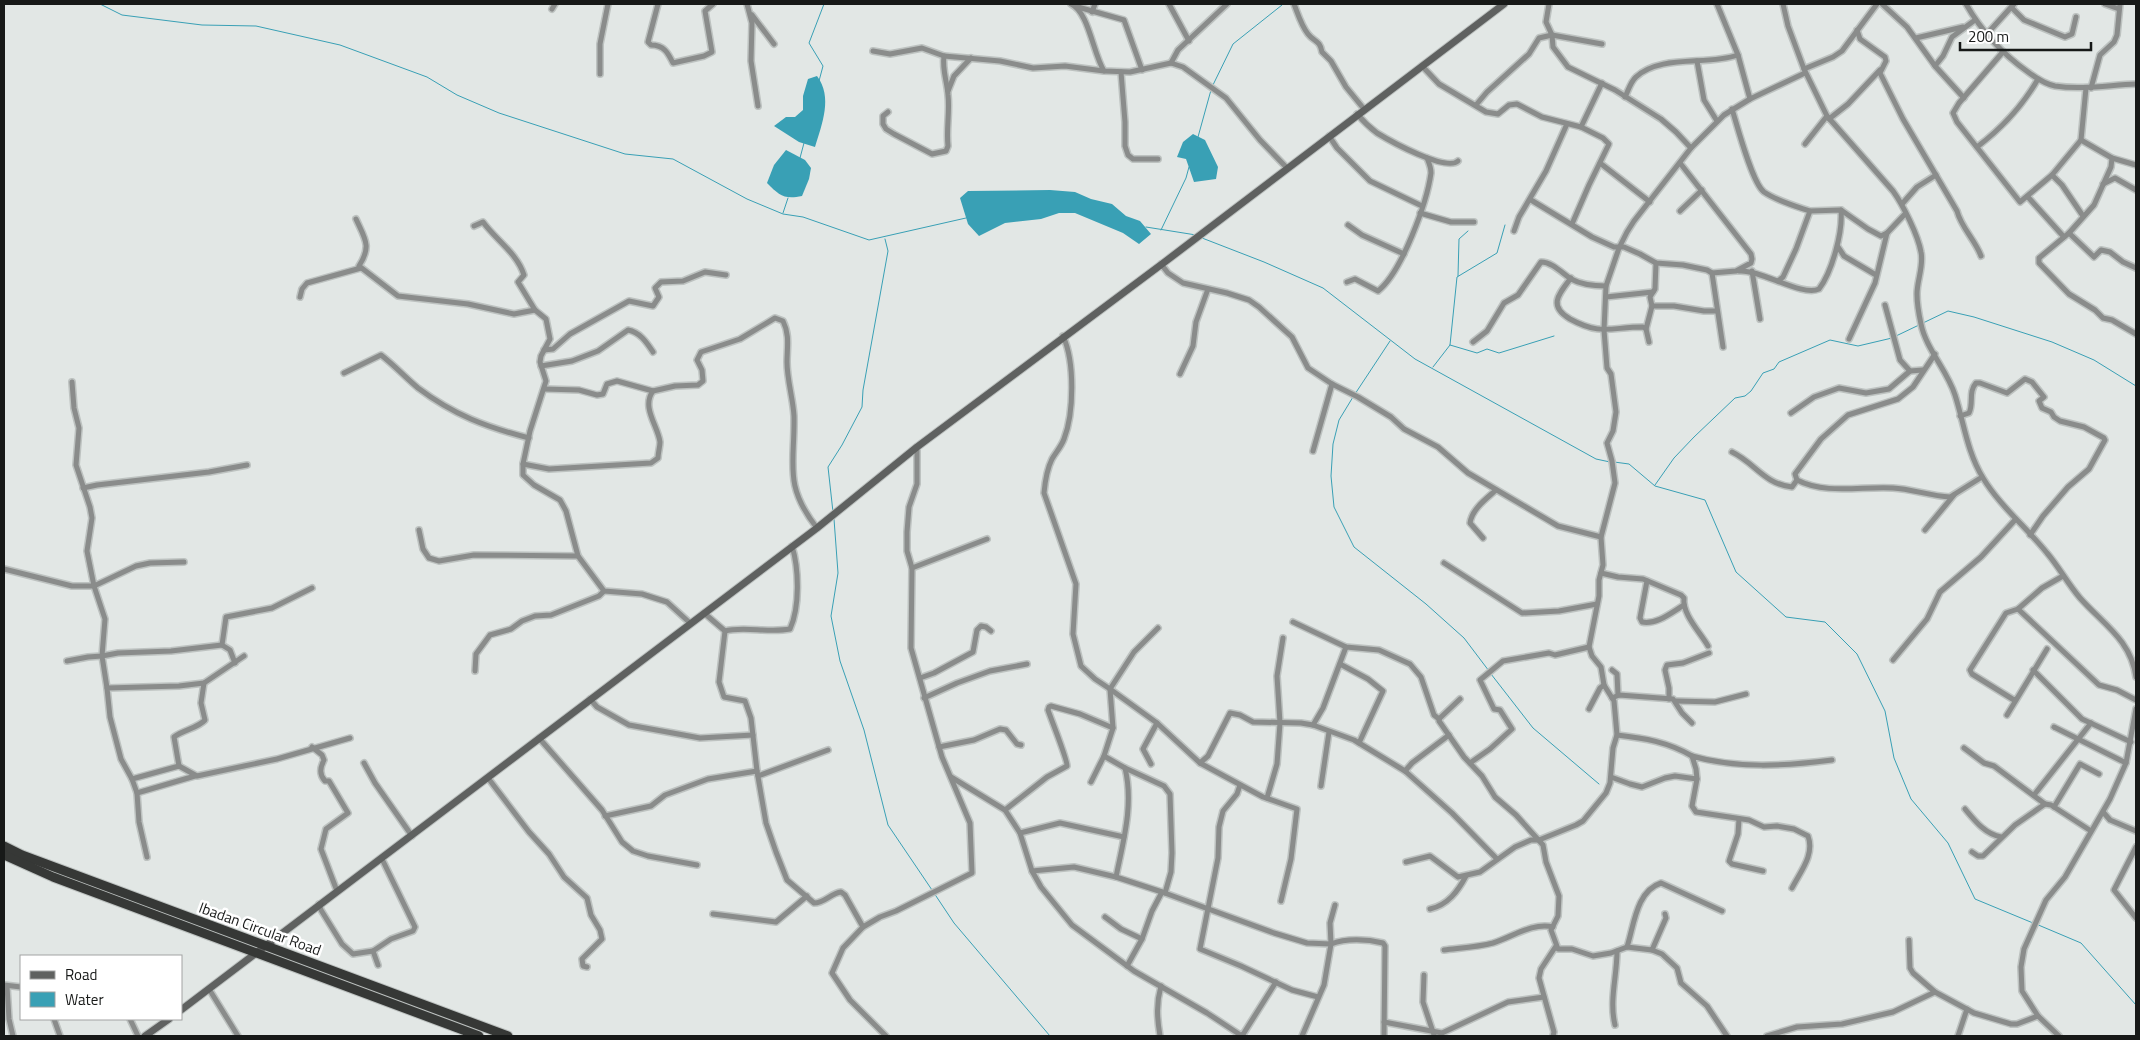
<svg xmlns="http://www.w3.org/2000/svg" width="2140" height="1040" font-family="'Titillium Web',sans-serif">
  <style>
    .water { fill: #39a0b5 }
    .lines { fill: none; stroke-linecap: round; stroke-linejoin: round }
    .stream { stroke: #39a0b5; stroke-width: 1 }
    .minor-casing { stroke: #bdc2c0; stroke-width: 8 }
    .secondary-casing { stroke: #bdc2c0; stroke-width: 9 }
    .trunk-casing { stroke: #bdc2c0; stroke-width: 11 }
    .minor { stroke: #8a8c8b; stroke-width: 5 }
    .secondary { stroke: #5f6160; stroke-width: 7 }
    .trunk { stroke: #363836; stroke-width: 9 }
    .labels { text-anchor: middle; stroke-width: 5; stroke-linejoin: round; paint-order: stroke }
    .street-label { font-size: 15px; fill: #171918; stroke: #fff }
  </style>
  <rect width="100%" height="100%" fill="#e2e7e5"/>
  <g class="water">
    <path d="M817 76C833 97 822 124 815 147L799 142 774 126 786 117H795L803 110V96L808 79Z"/>
    <path d="M1193 134 1205 140 1218 167 1216 179 1194 182 1186 159 1177 157 1183 142Z"/>
    <path d="M786 150 805 160 811 168 809 179 802 196C784 200 779 195 767 183L774 165Z"/>
    <path d="M1050 190 1075 192 1091 199 1112 204 1126 216 1140 221 1151 234 1139 244 1123 233 1075 213H1059L1041 219 1005 223 979 236 968 224 960 198 968 191Z"/>
  </g>
  <g class="lines">
    <g class="stream">
      <path d="M100 4 122 15 202 25 256 26 340 45 427 77 457 95 499 113 625 154 673 159 747 199 783 214 803 217 869 240 966 218"/>
      <path d="M819 81 823 66 809 43 824 4"/>
      <path d="M1212 87 1233 44 1282 5 1281 4"/>
      <path d="M1198 137 1211 90"/>
      <path d="M800 158 804 143"/>
      <path d="M783 213 788 198"/>
      <path d="M1146 227 1196 235"/>
      <path d="M1161 230 1186 178 1189 167"/>
      <path d="M1202 238 1264 262 1323 288 1415 359 1596 459 1610 462"/>
      <path d="M1458 276 1459 239 1468 231"/>
      <path d="M1923 323 1948 311 1974 317 2052 342 2094 360 2136 386"/>
      <path d="M1896 336 1919 325"/>
      <path d="M1450 345 1477 353 1487 349 1499 353 1554 336"/>
      <path d="M1433 367 1450 345 1457 277 1497 253 1505 225"/>
      <path d="M1355 394 1390 341"/>
      <path d="M1353 397 1339 420 1333 444 1331 476 1334 507 1354 547 1426 604 1464 638 1489 671"/>
      <path d="M1614 462 1629 464 1655 486 1705 500 1736 572 1786 617 1825 622 1857 654 1885 711 1894 758 1911 799 1948 843 1975 899 2033 923"/>
      <path d="M1655 485 1674 458 1694 437 1735 398 1745 396 1751 391 1763 373 1774 369 1779 362 1830 340 1858 346 1892 338"/>
      <path d="M833 512 828 467 842 445 862 407 863 390 888 251 885 239"/>
      <path d="M834 519 838 573 831 616 840 661 864 730 888 825 932 890"/>
      <path d="M1491 674 1533 728 1599 784"/>
      <path d="M934 893 954 923 1050 1036"/>
      <path d="M2036 924 2081 943 2136 1005"/>
    </g>
    <g class="minor-casing">
      <g id="minor">
        <path d="M658 4 648 42 651 45C664 45 668 53 673 63L704 56 712 52 705 11 713 4"/>
        <path d="M747 4 752 23 751 61 758 106"/>
        <path d="M1071 4C1089 12 1093 54 1104 71L1130 72 1171 63 1183 67 1226 98 1260 140 1287 168"/>
        <path d="M1169 4 1189 41"/>
        <path d="M1294 4C1298 14 1301 25 1308 34 1314 42 1320 40 1322 52L1331 61 1346 87 1364 109"/>
        <path d="M1549 4 1546 22 1552 35 1553 47 1568 67 1615 90 1661 119 1676 132 1691 148"/>
        <path d="M1717 4 1738 55 1750 99"/>
        <path d="M1783 4 1788 26 1804 69 1827 116 1893 191C1903 205 1918 235 1921 252 1924 266 1917 280 1917 294 1917 303 1919 315 1921 324 1926 349 1947 370 1955 395 1964 423 1967 452 1983 478 2000 506 2026 527 2047 553 2059 567 2068 584 2080 598 2103 624 2131 640 2136 677"/>
        <path d="M1882 4 1907 27 1935 66 1964 98"/>
        <path d="M1966 4C1982 32 2001 53 2028 72 2036 78 2045 84 2055 86 2082 90 2109 85 2136 84"/>
        <path d="M2105 4 2119 9"/>
        <path d="M1078 7 1124 20 1142 70"/>
        <path d="M2012 8 2024 20 2065 37 2072 34 2076 17"/>
        <path d="M552 9 555 4"/>
        <path d="M1092 12 1095 4"/>
        <path d="M752 15 774 44"/>
        <path d="M1857 30 1860 39 1885 57 1886 61 1880 73 1903 119 1957 211C1961 227 1975 240 1981 256"/>
        <path d="M1986 35 2014 4"/>
        <path d="M1916 38 1963 27"/>
        <path d="M873 51 890 54 922 48 944 56 1000 61 1033 68 1065 66 1104 71"/>
        <path d="M2002 53 1959 103 1953 113 1957 122 2020 202 2052 175 2081 140 2086 88"/>
        <path d="M1697 61 1704 100 1717 121"/>
        <path d="M1171 63 1178 50 1227 4"/>
        <path d="M1422 66 1439 84 1486 112 1498 114 1509 105 1517 104 1542 117 1581 127 1602 83"/>
        <path d="M1935 66 1943 56 1952 37 1975 20"/>
        <path d="M1804 69 1833 57 1842 51 1877 4"/>
        <path d="M1121 72 1125 122V146L1128 155 1133 159H1158"/>
        <path d="M600 74V44L608 4"/>
        <path d="M2091 88 2100 55 2114 42 2117 35 2120 4"/>
        <path d="M948 91 954 76 971 58"/>
        <path d="M1625 97C1628 91 1631 81 1636 77 1661 54 1707 66 1738 55"/>
        <path d="M1476 105 1487 92 1529 54 1539 38 1552 35 1602 44"/>
        <path d="M1732 109C1737 125 1752 183 1764 192 1777 201 1795 206 1810 211"/>
        <path d="M888 112 883 116V124L886 129 894 134 932 154 946 151 948 146C946 129 950 112 948 95 947 81 942 70 944 56"/>
        <path d="M1357 114C1363 121 1369 127 1377 133 1390 141 1446 172 1458 161"/>
        <path d="M1829 119 1848 104 1880 70"/>
        <path d="M1329 136 1337 148 1370 181 1422 206"/>
        <path d="M2081 140 2112 158 2136 165"/>
        <path d="M1805 144 1827 116"/>
        <path d="M1977 147C2002 128 2022 107 2038 79"/>
        <path d="M2112 158 2111 167 2094 205 2069 233 2039 258V263L2069 294 2095 310 2103 318 2112 320 2136 334"/>
        <path d="M1600 163 1650 202"/>
        <path d="M2052 175 2062 185 2083 216"/>
        <path d="M2103 184 2115 178 2136 190"/>
        <path d="M2028 197 2064 237"/>
        <path d="M1531 200 1592 237 1614 247H1624L1640 254 1656 263 1683 265 1707 270 1712 273 1736 271 1751 263 1752 259 1751 254 1680 163"/>
        <path d="M1902 204 1917 187 1936 175"/>
        <path d="M1680 211 1702 190"/>
        <path d="M1420 213 1451 222H1474"/>
        <path d="M356 219C365 239 372 246 359 266L398 296 468 304 514 314 535 310"/>
        <path d="M1572 224 1589 185 1609 144 1603 138 1581 127"/>
        <path d="M1348 225 1362 235 1404 254"/>
        <path d="M474 226 483 222C496 240 517 253 524 275L518 282 535 310 546 319 550 339 541 356 540 362 546 381 530 431 523 464V475L534 485 560 500 566 511 578 556 604 591 642 594 667 602 690 623"/>
        <path d="M1514 231 1519 217 1546 171 1567 124"/>
        <path d="M2069 233 2094 257 2101 250 2110 252 2123 262 2136 268"/>
        <path d="M1838 247 1844 256 1876 275"/>
        <path d="M1161 264 1168 273 1183 283 1227 293 1249 300 1259 307 1292 337 1308 368 1332 384 1358 397 1391 417 1404 429 1438 447 1468 473 1558 526 1601 537"/>
        <path d="M1739 271C1760 269 1802 297 1819 289 1832 272 1843 232 1841 210"/>
        <path d="M1752 271 1760 319"/>
        <path d="M1712 273 1723 347"/>
        <path d="M1571 278C1558 295 1548 306 1570 319 1601 336 1611 327 1643 327L1646 329 1649 342"/>
        <path d="M1778 281 1783 277 1796 249 1810 211 1841 210 1868 229 1881 236 1887 233 1905 214"/>
        <path d="M1347 282 1355 279 1378 291C1402 272 1427 202 1431 173 1431 167 1429 163 1427 158"/>
        <path d="M300 297 302 289 307 283 361 268"/>
        <path d="M1606 297 1653 292 1655 289 1656 263"/>
        <path d="M1885 305 1900 360 1910 371 1923 370"/>
        <path d="M1652 306H1674L1704 311H1717"/>
        <path d="M1646 329 1652 306 1650 297 1653 292"/>
        <path d="M1063 336C1075 362 1074 413 1064 439 1061 447 1056 452 1052 459 1047 469 1045 482 1044 493L1076 584 1073 634 1081 666 1095 679 1110 689 1134 652 1158 628"/>
        <path d="M1849 339 1875 283 1887 233"/>
        <path d="M1473 342 1487 331 1504 303 1518 295 1541 262C1552 262 1562 273 1571 279 1582 285 1593 286 1606 286"/>
        <path d="M544 350 553 349 570 334 629 301 653 306 659 297 655 288 661 282 683 281 705 272 726 275"/>
        <path d="M1935 354 1913 387 1898 399 1848 415 1821 439 1795 474 1797 480C1826 495 1862 486 1893 488 1912 489 1930 496 1950 497L1982 477"/>
        <path d="M541 366 572 361 598 351 628 330C640 332 647 343 653 352"/>
        <path d="M344 373 381 355C394 365 405 377 418 388 454 415 486 427 529 438"/>
        <path d="M1180 374 1193 346 1196 322 1208 289"/>
        <path d="M544 389 579 390 597 395 603 394 607 384 617 381 653 391"/>
        <path d="M1791 413 1814 397 1839 388 1866 393 1889 389 1910 371"/>
        <path d="M1960 416 1969 413C1974 403 1968 392 1976 383H1980L2007 393 2025 379 2032 382 2044 397 2039 401 2042 408 2051 412 2054 417 2060 421 2084 427 2104 438 2105 440 2089 469 2068 487 2043 516 2030 535"/>
        <path d="M1313 451 1332 384"/>
        <path d="M1732 452C1755 463 1764 484 1792 487L1797 480"/>
        <path d="M523 464 549 469 651 463 658 458C658 453 660 447 660 442 658 426 641 407 653 391L675 386 698 385 703 381 702 370 697 360 701 352 740 339 775 318 783 321C790 335 787 348 787 362 787 380 793 398 794 416 795 464 783 485 817 528"/>
        <path d="M83 488 97 485 209 472 247 465"/>
        <path d="M419 530 423 549 429 558 439 561 474 555 578 556"/>
        <path d="M1925 530 1954 495"/>
        <path d="M1483 538 1470 523C1472 509 1486 499 1496 490"/>
        <path d="M1444 563 1522 613 1559 611 1597 604"/>
        <path d="M912 568 987 539"/>
        <path d="M4 569 72 586H94L136 566 150 563 184 562"/>
        <path d="M1601 573 1618 577 1643 579 1681 595 1684 598C1682 614 1700 632 1708 646"/>
        <path d="M1647 581 1640 618 1642 622C1657 625 1672 612 1684 605"/>
        <path d="M2018 609 2099 685 2117 690 2136 700"/>
        <path d="M704 613 725 631 719 682 724 697 745 701 751 718 757 771 766 823 776 852 787 880 814 903C825 903 831 893 841 892L845 895 863 927 843 948 832 973 850 1000 886 1036"/>
        <path d="M1293 622 1346 647 1379 650 1410 664 1421 677 1434 715 1439 719"/>
        <path d="M725 631C742 626 769 633 790 629 800 607 799 569 792 546"/>
        <path d="M222 645 226 617 272 608 312 588"/>
        <path d="M1893 660 1927 619 1940 592 1981 557 2015 520"/>
        <path d="M67 661 88 657 102 656 105 619 94 586 87 551 92 518 90 507 76 465 79 428 74 408 72 382"/>
        <path d="M1340 664 1368 679 1383 691 1359 743"/>
        <path d="M1612 670 1617 674 1618 695"/>
        <path d="M2033 670 2082 719 2131 742"/>
        <path d="M475 671 476 654 490 635 511 629 522 621 535 616 551 615 599 596 604 591"/>
        <path d="M920 678 934 673 973 652 977 630 981 626 986 627 991 631"/>
        <path d="M107 688 102 656 118 653 171 651 222 645 230 650 235 663"/>
        <path d="M1110 689 1157 723 1200 763 1263 797 1297 809 1291 859 1281 901"/>
        <path d="M1110 689 1113 728 1104 756 1125 768C1134 805 1123 842 1116 877"/>
        <path d="M924 698 957 683 990 671 1027 664"/>
        <path d="M1612 698 1619 695 1673 699 1682 713 1692 723"/>
        <path d="M590 699 597 707 629 725 700 738 753 735"/>
        <path d="M1460 699 1440 718 1439 721 1464 757 1482 776 1495 797 1516 815 1543 845 1546 862 1559 896 1558 916 1551 930 1558 949H1572L1593 956 1611 953 1627 947 1652 950 1666 918 1665 914"/>
        <path d="M1669 699V688L1665 670 1667 665 1683 663 1709 653"/>
        <path d="M2016 699 2014 700 1972 674 1970 670 2006 613 2018 609 2042 588 2063 576"/>
        <path d="M1676 701 1715 702 1746 694"/>
        <path d="M1589 709 1600 688 1604 685"/>
        <path d="M2007 715 2047 649"/>
        <path d="M1313 725 1323 708 1346 647"/>
        <path d="M2054 727 2126 763"/>
        <path d="M1617 735C1644 738 1668 742 1692 756"/>
        <path d="M539 738 602 810 622 842 633 851 648 856 697 865"/>
        <path d="M312 747 322 755 324 760C320 768 319 774 325 781H329L348 813 326 829 321 849 337 891"/>
        <path d="M939 747 974 740 1000 729 1006 730 1017 744 1021 745"/>
        <path d="M1964 748 1984 763 1994 766 2045 804"/>
        <path d="M364 763 375 783 412 836"/>
        <path d="M1200 763 1208 756 1230 713 1240 715 1253 722 1301 723 1313 725 1354 740 1405 771 1452 813 1497 859"/>
        <path d="M1470 763 1490 749 1512 729 1500 710 1494 709 1480 680 1503 661 1549 653 1555 655 1589 647"/>
        <path d="M1151 764 1143 749 1157 723"/>
        <path d="M179 766 174 737C183 730 198 728 205 720L201 703 204 683"/>
        <path d="M1125 768 1164 786 1170 794 1172 853 1171 872 1165 893"/>
        <path d="M1405 771 1412 763 1449 735"/>
        <path d="M758 776 828 750"/>
        <path d="M951 777 1005 810 1020 833 1032 871 1041 887 1072 925 1134 971 1207 1013 1242 1036 1276 982"/>
        <path d="M1611 777 1630 784 1642 787 1665 778 1675 776 1697 779 1696 769 1692 756C1737 769 1785 766 1832 760"/>
        <path d="M488 778 529 832 549 854 564 877 587 898 591 915 600 930 602 939 582 959 583 966 587 967"/>
        <path d="M132 779 179 766 197 776 277 759 350 738"/>
        <path d="M1697 779 1692 806 1696 812 1749 820 1764 827 1777 826 1794 829 1808 836C1815 855 1800 872 1792 888"/>
        <path d="M1091 782 1104 756"/>
        <path d="M1240 785 1237 794 1223 811 1219 827 1218 858 1200 949 1241 966 1292 990 1318 997"/>
        <path d="M1321 786 1329 732"/>
        <path d="M137 793 195 776"/>
        <path d="M2034 795 2091 723"/>
        <path d="M1267 798 1277 764 1280 723 1277 676 1283 638"/>
        <path d="M2054 807 2080 764 2099 774"/>
        <path d="M1965 809C1975 821 1985 834 2001 837"/>
        <path d="M1005 810 1047 777 1067 766C1068 761 1051 719 1048 710L1049 707 1051 706 1080 714 1113 728"/>
        <path d="M2103 812 2110 820 2136 831"/>
        <path d="M605 816 651 806 665 795 708 779 757 771"/>
        <path d="M1739 819 1738 834 1729 861 1732 864 1763 871"/>
        <path d="M1020 833 1060 823 1124 837"/>
        <path d="M2136 847 2114 890 2136 918"/>
        <path d="M1972 852 1978 856H1983L2015 825 2045 804 2051 805 2091 831"/>
        <path d="M147 857 139 822 137 793 132 779 121 759 110 717 107 688 179 686 204 683 244 656"/>
        <path d="M1406 862 1430 856 1458 877 1480 872 1515 847 1531 840H1539L1576 825 1583 821 1606 793 1610 783 1613 748 1617 735 1614 701 1604 685 1601 667 1592 656 1589 647 1599 596V580L1603 565 1601 537 1615 483 1612 461 1607 443 1613 431 1616 412 1611 374 1607 368 1604 330 1606 286 1619 248 1627 232 1634 221 1691 148 1724 115 1750 99 1805 73"/>
        <path d="M1032 871 1074 867 1116 877 1162 892 1274 933 1307 943 1331 944 1324 985 1302 1036"/>
        <path d="M319 904 321 910 342 944 353 954 373 951"/>
        <path d="M1335 905 1330 923 1331 944C1346 938 1367 939 1383 943L1385 946 1384 1036"/>
        <path d="M1430 909C1448 905 1458 891 1466 876"/>
        <path d="M713 914 776 922 807 896"/>
        <path d="M1105 917 1121 929 1142 939"/>
        <path d="M863 927 880 917 896 911 972 873 970 823 942 757 911 648 912 568 907 551V532L909 507 917 484V447"/>
        <path d="M1909 940 1910 968 1913 973 1935 992 1974 1013 2011 1024H2017L2038 1016"/>
        <path d="M1627 947C1634 926 1636 891 1661 883L1722 911"/>
        <path d="M1444 950C1460 948 1478 947 1493 943 1512 937 1533 922 1553 927"/>
        <path d="M1652 950 1662 954 1677 968 1681 983 1707 1006 1727 1036"/>
        <path d="M378 965 373 951 391 939 413 931 415 927 382 859"/>
        <path d="M1127 966 1142 939 1152 911 1162 892"/>
        <path d="M1424 975 1423 1002 1434 1035"/>
        <path d="M4 985 21 987"/>
        <path d="M7 986 9 1019 13 1036"/>
        <path d="M209 989 238 1036"/>
        <path d="M54 1019 60 1036"/>
        <path d="M130 1019 138 1036"/>
        <path d="M1384 1022 1442 1033 1508 1002 1544 997"/>
        <path d="M1615 1025C1609 1000 1617 977 1617 951"/>
        <path d="M1160 1036C1157 1018 1156 1004 1161 986"/>
        <path d="M1553 1036 1554 1032 1539 978 1541 969 1556 946"/>
        <path d="M1767 1036 1797 1027 1842 1024 1893 1012 1935 992"/>
        <path d="M1958 1036 1967 1009"/>
        <path d="M2059 1036 2038 1016 2022 991 2021 967 2024 949 2046 900 2065 877 2110 799 2126 763 2136 709"/>
      </g>
    </g>
    <g class="secondary-casing">
      <g id="secondary">
        <path d="M181 1010 817 528 917 447 1166 261 1504 4"/>
        <path d="M145 1036 169 1019"/>
      </g>
    </g>
    <g class="trunk-casing">
      <g id="trunk">
        <path d="M4 846 22 855 508 1036"/>
        <path d="M4 855 53 877 479 1036"/>
      </g>
    </g>
    <use href="#minor" class="minor"/>
    <use href="#secondary" class="secondary"/>
    <use href="#trunk" class="trunk"/>
  </g>
  <g class="labels">
    <g class="street-label">
      <text transform="translate(260 929) rotate(20)" y="5">Ibadan Circular Road</text>
    </g>
  </g>
  <rect width="2140" height="1040" fill="none" stroke="#171918" stroke-width="10"/>
  <rect x="20" y="955" width="162" height="65" fill="#ffffff" stroke="#a2a3a3"/>
  <rect x="30" y="971" width="25" height="8" fill="#5f6160" stroke="#a2a3a3"/>
  <text x="65" y="980" font-size="15" fill="#171918">Road</text>
  <rect x="30" y="992" width="25" height="15" fill="#39a0b5" stroke="#a2a3a3"/>
  <text x="65" y="1005" font-size="15" fill="#171918">Water</text>
  <path d="M1960 42v8h131v-8" fill="none" stroke="#171918" stroke-width="2.5"/>
  <text x="1968" y="42" font-size="15" fill="#171918" stroke="#ffffff" stroke-width="4" paint-order="stroke">200 m</text>
</svg>
